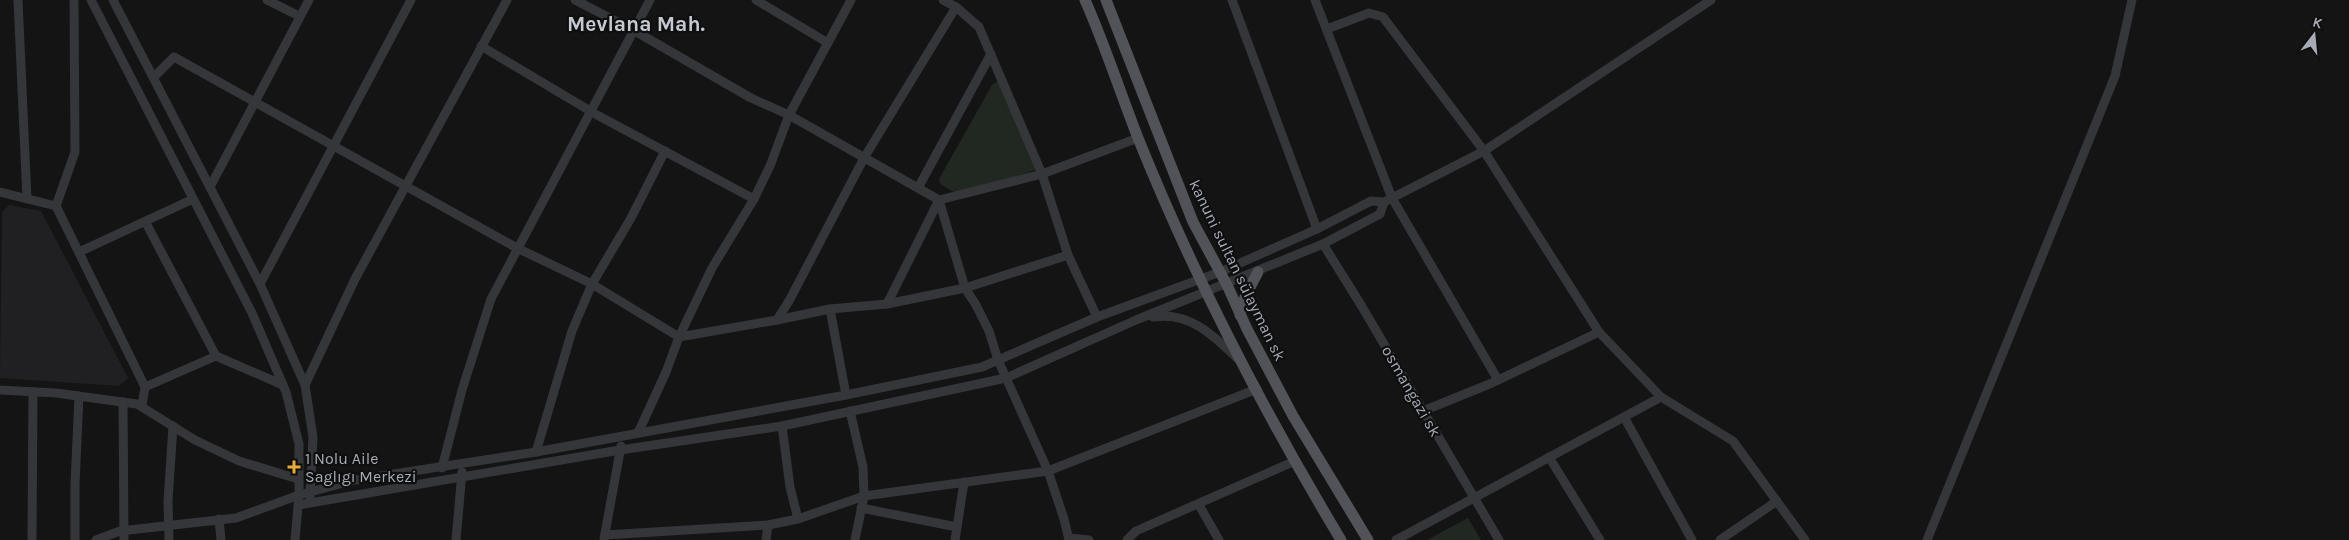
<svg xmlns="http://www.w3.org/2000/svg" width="2349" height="540" font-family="Karla,sans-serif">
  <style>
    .built { fill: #202022 }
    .green { fill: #202821 }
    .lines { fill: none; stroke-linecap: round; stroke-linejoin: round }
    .minor { stroke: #35363a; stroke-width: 9 }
    .major { stroke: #515359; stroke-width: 11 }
    .poi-dot { fill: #e8ad39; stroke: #0f0f10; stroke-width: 2 }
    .labels { text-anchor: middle; stroke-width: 4.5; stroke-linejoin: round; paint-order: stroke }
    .street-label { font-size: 16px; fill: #a6aab5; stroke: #0f0f10 }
    .poi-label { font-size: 16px; fill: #a6aab5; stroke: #0f0f10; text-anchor: start }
    .district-label { font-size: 21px; font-weight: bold; fill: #c7c9d1; stroke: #0f0f10 }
  </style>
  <rect width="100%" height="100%" fill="#141415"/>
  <path class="built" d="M9 205 41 211 128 378 119 386 0 378 2 212Z"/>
  <g class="green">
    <path d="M999 80 1038 169 959 195 940 184 939 179 992 85Z"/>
    <path d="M1468 518 1481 540H1427Z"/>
  </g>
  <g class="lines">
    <g class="minor">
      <path d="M18 0 27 199"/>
      <path d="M74 0 75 152 56 206 145 387 142 406"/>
      <path d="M91 0 252 313 286 392 299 444V495L295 540"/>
      <path d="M113 0 260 284 305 385 313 437 310 497"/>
      <path d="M267 0 299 16"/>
      <path d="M575 0 633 30 751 98 789 115 939 200 965 288 976 305 989 331 998 360 1048 471 1064 519 1069 540"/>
      <path d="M756 0 828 43"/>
      <path d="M943 0 956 7 979 27 1042 174 1068 255 1097 317"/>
      <path d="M1232 0 1317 229"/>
      <path d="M1315 0 1392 198 1498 380"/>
      <path d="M1327 29 1369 13 1383 17 1484 151 1599 332 1661 397 1733 441 1805 540"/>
      <path d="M481 46 597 115 754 199"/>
      <path d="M154 77 174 57 517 248 592 284 679 337 777 320 789 301 864 158 956 7"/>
      <path d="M210 187 309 0"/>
      <path d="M918 188 991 54"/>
      <path d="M0 192 56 206"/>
      <path d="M146 223 216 356"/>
      <path d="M1323 244 1361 305 1499 540"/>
      <path d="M79 252 193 199"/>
      <path d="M260 284 411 0"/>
      <path d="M887 304 965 288 1068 255"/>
      <path d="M830 309 846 395"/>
      <path d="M1153 317C1190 311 1214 336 1238 359"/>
      <path d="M777 320 830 309 887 304 939 200 1042 174 1138 138"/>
      <path d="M305 385 355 279 507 0"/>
      <path d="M145 387 216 356 283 385"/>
      <path d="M0 390 56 393 137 404 195 440 239 461 298 479"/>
      <path d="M123 402 124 540"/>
      <path d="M850 411 863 467 864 496 855 540"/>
      <path d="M1423 411 1492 383 1599 332"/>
      <path d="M1624 417 1692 540"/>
      <path d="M782 426 790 487 798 519"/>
      <path d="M638 433 666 372 679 337 712 268 754 199 770 166 789 115 851 0"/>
      <path d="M536 452 572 331 592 284 631 218 665 151"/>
      <path d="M1549 457 1600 540"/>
      <path d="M442 468 462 390 491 299 650 0"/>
      <path d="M298 505 620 450 782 426 1006 378 1136 320 1323 244 1380 214 1384 202"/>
      <path d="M1199 505 1219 540"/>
      <path d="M861 508 957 527"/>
      <path d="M219 519 221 540"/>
      <path d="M605 535 768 525 798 519 864 496 1048 471 1257 389"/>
      <path d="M1069 538 1089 540"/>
      <path d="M604 539 621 446"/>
      <path d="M32 540 33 392"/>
      <path d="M75 540V484L79 396"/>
      <path d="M96 540 120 531 236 518 299 495 355 480 536 452 846 395 982 367 1097 317 1220 272 1317 229 1371 201 1384 202 1392 198 1484 151 1711 0"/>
      <path d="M169 540 168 501 173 426"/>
      <path d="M456 540 462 472"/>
      <path d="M766 540 768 525"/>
      <path d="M955 540 964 482"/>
      <path d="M1127 540 1136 531 1295 461"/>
      <path d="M1396 540 1661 397"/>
      <path d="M1720 540 1777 501"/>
      <path d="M1927 540 2115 76 2132 0"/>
    </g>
    <g class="major">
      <path d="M1085 0C1105 45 1120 92 1138 138 1194 277 1264 412 1341 540"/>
      <path d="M1106 0 1193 222 1227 285 1247 329 1293 416 1368 540"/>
      <path d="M1240 315 1245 297 1258 272"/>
    </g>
  </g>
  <path class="poi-dot" d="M291.5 459.5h5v5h5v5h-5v5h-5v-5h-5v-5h5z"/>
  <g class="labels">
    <g class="street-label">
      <text transform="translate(1238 270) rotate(64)" y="6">kanuni sultan sülayman sk</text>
      <text transform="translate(1412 391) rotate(60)" y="6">osmangazi sk</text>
    </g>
    <g class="poi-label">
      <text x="305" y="464">1 Nolu Aile<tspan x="305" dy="18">Saglıgı Merkezi</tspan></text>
    </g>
    <g class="district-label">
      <text x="636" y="31">Mevlana Mah.</text>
    </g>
  </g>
  <g transform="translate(2314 35) rotate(16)" stroke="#0f0f10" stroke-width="4" paint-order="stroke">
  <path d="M0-4L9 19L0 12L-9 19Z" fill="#a6aab5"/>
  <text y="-8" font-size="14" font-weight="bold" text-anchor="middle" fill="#a6aab5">K</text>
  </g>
</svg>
